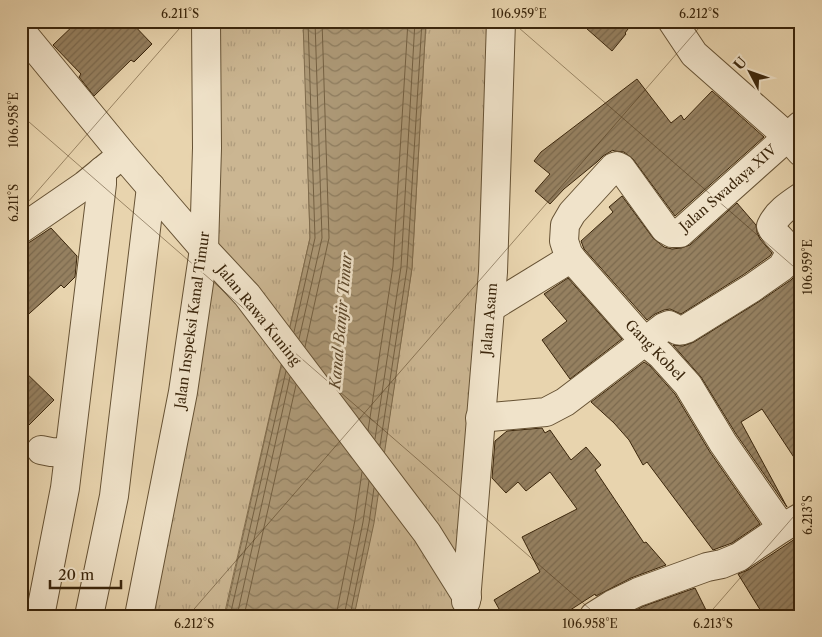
<svg xmlns="http://www.w3.org/2000/svg" width="822" height="637" font-family="'Libre Caslon Text',serif">
  <style>
    .grass { fill: url(#grass-tufts); stroke: #836e4f }
    .water { fill: url(#water-waves); stroke: #7f6b4c }
    .lines { fill: none; stroke-linecap: round; stroke-linejoin: round }
    .shore { stroke: #746042; stroke-width: 1 }
    .building { fill: url(#building-hatch); stroke: #3b260c }
    .minor-casing { stroke: #665234; stroke-width: 30 }
    .tertiary-casing { stroke: #665234; stroke-width: 30 }
    .minor { stroke: #f0e3ca; stroke-width: 28 }
    .tertiary { stroke: #f0e3ca; stroke-width: 28 }
    .ticks { fill: none; stroke: #3b260c; stroke-width: 1; stroke-opacity: 0.45 }
    .labels { text-anchor: middle; stroke-width: 5; stroke-linejoin: round; paint-order: stroke }
    .street-label { font-size: 14px; fill: #3b260c; stroke: #f0e3ca }
    .water-label { font-size: 15px; font-style: italic; fill: #5d482c; stroke: #f0e3ca }
    .neatline { fill: none; stroke: #3b260c; stroke-width: 2 }
    .ticks-label { font-size: 12px; text-anchor: middle; fill: #3b260c }
  </style>
  <defs>
    <pattern id="grass-tufts" width="24" height="20" patternUnits="userSpaceOnUse" patternTransform="scale(1.25)"><rect width="24" height="20" fill="#cbb692"/><path d="M3 7l-1-3M5 7V3M7 7l1-3M15 17l-1-3M17 17v-4M19 17l1-3" fill="none" stroke="#af9c7d"/></pattern>
    <pattern id="water-waves" width="16" height="10" patternUnits="userSpaceOnUse" patternTransform="scale(1.25)"><rect width="16" height="10" fill="#ad9977"/><path d="M0 5q4-4 8 0t8 0" fill="none" stroke="#8e7d60"/></pattern>
    <pattern id="building-hatch" width="6" height="6" patternUnits="userSpaceOnUse" patternTransform="scale(1.25)"><rect width="6" height="6" fill="#958060"/><path d="M-1 1l2-2M0 6l6-6M5 7l2-2" fill="none" stroke="#7b694e"/></pattern>
  </defs>
  <rect width="100%" height="100%" fill="#e8d4ae"/>
  <filter id="stains"><feTurbulence type="fractalNoise" baseFrequency=".004" numOctaves="4"/><feColorMatrix values="0 0 0 0 .2 0 0 0 0 .09 0 0 0 0 .02 0 0 0 .5 -.17"/></filter>
  <radialGradient id="worn" r=".72"><stop offset=".6" stop-color="#630" stop-opacity="0"/><stop offset="1" stop-color="#630" stop-opacity=".3"/></radialGradient>
  <g class="grass">
    <path d="M206 21H304L310 238 224 616H138L188 360Z"/>
    <path d="M426 21H501L467 597 463 616H354L386 440 412 268Z"/>
  </g>
  <path class="water" d="M303 21H426L412 268 374 523 354 616H225L310 238Z"/>
  <g class="lines">
    <g class="shore">
      <path d="M294 332 315 238 308 21"/>
      <path d="M299 339 322 238 315 21"/>
      <path d="M305 347 329 238 322 21"/>
      <path d="M368 431 393 266 408 21"/>
      <path d="M375 439 401 267 415 21"/>
      <path d="M380 446 407 268 422 21"/>
      <path d="M230 616 286 371"/>
      <path d="M237 616 290 377"/>
      <path d="M244 616 296 385"/>
      <path d="M336 616 355 520 362 472"/>
      <path d="M344 616 363 522 369 481"/>
      <path d="M350 616 369 523 374 488"/>
    </g>
  </g>
  <g class="building">
    <path d="M78 21H130L152 44 134 62 131 60 94 96 79 77 81 74 53 45Z"/>
    <path d="M578 21H634L625 33 626 34 612 51Z"/>
    <path d="M637 79 671 123 681 115 684 120 712 91 764 137 675 216 633 159 624 152 614 151 613 150 603 156 597 162 564 189 550 204 535 191 550 174 534 161 541 152Z"/>
    <path d="M622 196 653 238 664 247 672 249 681 248 690 245 737 203 756 225 757 232 760 239 772 253 770 256 743 275 681 314 670 309 664 310 655 314 647 320 584 249 581 241 613 212 609 207Z"/>
    <path d="M51 228 77 256 75 277 64 288 61 285 21 321V244L30 242Z"/>
    <path d="M801 266V468L762 409 741 422 787 507 736 434 701 377 673 345 683 346 694 342 760 301 791 280 796 275Z"/>
    <path d="M568 278 622 339 570 379 542 340 567 321 544 294Z"/>
    <path d="M644 362 650 366 675 394 710 452 760 524 732 543 713 550 647 462 643 465 629 440 614 423 591 402Z"/>
    <path d="M21 368 54 400 21 433Z"/>
    <path d="M542 428 545 433 550 430 571 460 586 447 601 465 595 470 644 543 646 542 666 565 631 578 596 596 595 594 561 616H503L494 600 540 572 522 537 577 509 550 472 526 491 518 482 506 493 492 478 495 441 507 431Z"/>
    <path d="M801 535V616H764L738 574 748 570Z"/>
    <path d="M695 588 709 616H625L644 606Z"/>
  </g>
  <g class="lines">
    <g class="minor-casing">
      <g id="minor">
        <path d="M672 21 694 54 788 137 801 152"/>
        <path d="M21 229 85 185 112 163"/>
        <path d="M572 259 568 253 564 241 565 225 572 213 614 167 617 166 621 168 665 229 672 233H680L801 125"/>
        <path d="M490 308 560 265 572 259 645 342 661 355 688 385 723 443 782 528"/>
        <path d="M480 418 546 412 565 402 664 327 669 325C677 328 675 334 686 329L752 288 782 267 790 253C787 242 775 237 771 226 777 213 789 205 801 197"/>
        <path d="M41 450 51 452 69 453"/>
        <path d="M40 616 65 488 102 184V171"/>
        <path d="M89 616 114 496 151 187"/>
        <path d="M594 616 613 604 638 592 707 567 722 564 739 557 782 528 801 517"/>
      </g>
    </g>
    <g class="tertiary-casing">
      <g id="tertiary">
        <path d="M21 31 123 155 204 249 247 295 427 533 467 597"/>
        <path d="M466 601 493 272 501 21"/>
        <path d="M139 616 183 392 204 249 207 148 206 21"/>
      </g>
    </g>
    <use href="#minor" class="minor"/>
    <use href="#tertiary" class="tertiary"/>
  </g>
  <path class="ticks" d="M511 21 801 273M21 115 598 616M21 210 186 21M188 616 705 21M707 616 801 508"/>
  <g class="labels">
    <g class="street-label">
      <text transform="translate(728 188) rotate(-41)" y="5">Jalan Swadaya XIV</text>
      <text transform="translate(259 315) rotate(51)" y="5">Jalan Rawa Kuning</text>
      <text transform="translate(489 319) rotate(-85)" y="5">Jalan Asam</text>
      <text transform="translate(192 320) rotate(-82)" y="5">Jalan Inspeksi Kanal Timur</text>
      <text transform="translate(655 350) rotate(46)" y="5">Gang Kobel</text>
    </g>
    <g class="water-label">
      <text transform="translate(341 321) rotate(-85)" y="5">Kanal Banjir Timur</text>
    </g>
  </g>
  <rect width="822" height="637" fill="none" stroke="#e8d4ae" stroke-width="55"/>
  <g transform="translate(750 72) rotate(311)" stroke="#f0e3ca" stroke-width="4" paint-order="stroke">
  <path d="M0-4L9 19L0 12L-9 19Z" fill="#3b260c"/>
  <text y="-8" font-size="14" font-weight="bold" text-anchor="middle" fill="#3b260c">U</text>
  </g>
  <path d="M50 580v8h71v-8" fill="none" stroke="#3b260c" stroke-width="2.5"/>
  <text x="58" y="580" font-size="15" fill="#3b260c" stroke="#f0e3ca" stroke-width="4" paint-order="stroke">20 m</text>
  <rect x="28" y="28" width="766" height="582" class="neatline"/>
  <g class="ticks-label">
    <text x="180" y="18">6.211°S</text>
    <text x="519" y="18">106.959°E</text>
    <text x="699" y="18">6.212°S</text>
    <text transform="translate(14 120) rotate(-90)" y="4">106.958°E</text>
    <text transform="translate(14 203) rotate(-90)" y="4">6.211°S</text>
    <text transform="translate(808 267) rotate(-90)" y="4">106.959°E</text>
    <text transform="translate(808 515) rotate(-90)" y="4">6.213°S</text>
    <text x="194" y="628">6.212°S</text>
    <text x="590" y="628">106.958°E</text>
    <text x="713" y="628">6.213°S</text>
  </g>
  <rect width="100%" height="100%" filter="url(#stains)"/>
  <rect width="100%" height="100%" fill="url(#worn)"/>
</svg>
